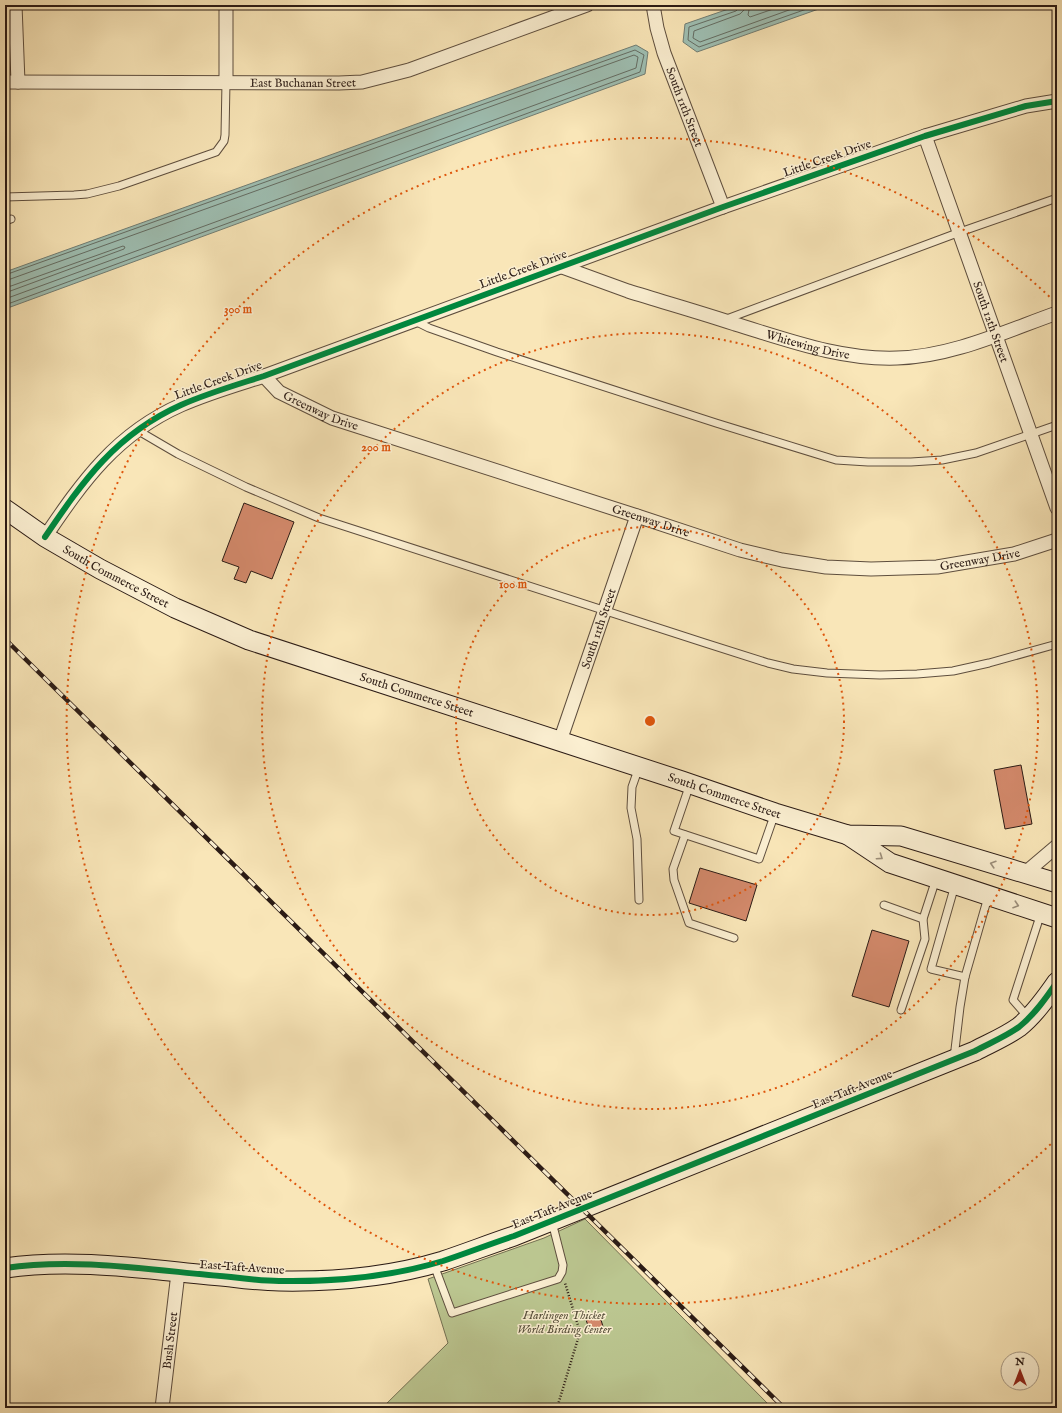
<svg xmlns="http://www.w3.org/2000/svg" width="1062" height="1413" font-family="'IM FELL English',serif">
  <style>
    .green { fill: #bbc690; stroke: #737052 }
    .water { fill: #9ebfb3; stroke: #707d74 }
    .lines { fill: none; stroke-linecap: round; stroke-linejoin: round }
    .shore { stroke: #646d64; stroke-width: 1 }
    .building { fill: #d3896b; stroke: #2b1b15 }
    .lane-casing { stroke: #5e4e3e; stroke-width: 9 }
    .street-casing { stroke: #5e4e3e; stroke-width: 15 }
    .secondary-casing { stroke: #2b1b15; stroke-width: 21 }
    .path { stroke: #2b1b15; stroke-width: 2.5; stroke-dasharray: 1 2; stroke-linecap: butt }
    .lane { stroke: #fbefd1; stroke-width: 7 }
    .street { stroke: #fbefd1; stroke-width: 13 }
    .secondary { stroke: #fbefd1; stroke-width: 19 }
    .rail-casing { stroke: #2b1b15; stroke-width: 4.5 }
    .rail { stroke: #fbefd1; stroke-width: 3; stroke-dasharray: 9; stroke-linecap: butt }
    .cycleway-casing { stroke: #fbefd1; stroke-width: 8 }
    .cycleway { stroke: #00873e; stroke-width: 6 }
    .oneway { stroke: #9d907c }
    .ring { fill: none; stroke: #df560c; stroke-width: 2; stroke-dasharray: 2 4 }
    .labels { text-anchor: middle; stroke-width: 3; stroke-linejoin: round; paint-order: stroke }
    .street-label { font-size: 12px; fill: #2b1b15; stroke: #fbefd1 }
    .park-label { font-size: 12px; font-style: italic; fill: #564e3a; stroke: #fbefd1 }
    .centre { fill: #df560c; stroke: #fbefd1; stroke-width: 2 }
    .ring-label { font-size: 12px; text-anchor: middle; font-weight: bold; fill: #df560c; stroke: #fbefd1; stroke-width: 3; stroke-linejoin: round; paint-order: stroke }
  </style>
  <rect width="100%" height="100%" fill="#f9e6b8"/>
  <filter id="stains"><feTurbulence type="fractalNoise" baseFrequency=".005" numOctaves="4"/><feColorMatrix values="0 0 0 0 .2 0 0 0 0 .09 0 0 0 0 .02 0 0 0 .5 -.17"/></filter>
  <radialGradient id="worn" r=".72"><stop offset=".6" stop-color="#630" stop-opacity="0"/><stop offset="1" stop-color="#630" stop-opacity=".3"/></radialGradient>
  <path class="green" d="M585 1219 772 1408H382L448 1343 428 1279 544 1238Z"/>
  <g class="water">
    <path d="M740 5H830L697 52 683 42 685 24Z"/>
    <path d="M636 45 648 52 645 74 5 309V272Z"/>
  </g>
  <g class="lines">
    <g class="shore">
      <path d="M739 5V8L736 11 689 27 688 40 699 47 818 5"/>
      <path d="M744 5V10L740 14 694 31 693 38 700 42 803 5"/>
      <path d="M750 5 748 15 750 17 785 5"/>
      <path d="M5 275 635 50 644 55 640 72 5 305"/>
      <path d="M5 281 634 55 638 57 636 68 5 299"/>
      <path d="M5 287 11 286 123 246 125 247 124 249 5 293"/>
    </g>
  </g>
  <g class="building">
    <path d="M244 503 294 522 272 579 251 571 246 583 234 579 239 567 222 561Z"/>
    <path d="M1021 765 1032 824 1005 829 994 770Z"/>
    <path d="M700 868 757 885 746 921 689 903Z"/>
    <path d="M872 930 909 941 889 1007 852 996Z"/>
    <path d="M599 1313 604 1330 591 1334 585 1317Z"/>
  </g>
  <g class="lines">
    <g class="lane-casing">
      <g id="lane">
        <path d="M5 197 74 195 87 194 119 186 216 152 224 141 225 135 226 82"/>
        <path d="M5 221 11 219"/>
        <path d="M724 320 960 232 1057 198"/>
        <path d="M415 321 429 328 497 352 716 423 836 460 868 462H911L942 460 976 453 1057 425"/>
        <path d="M137 430 178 454 246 487 319 518 705 643 768 663 793 669 827 673 880 675 917 674 953 671 989 663 1057 644"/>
        <path d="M690 784 674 831 759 859 775 813"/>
        <path d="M685 835 673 869 674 880 689 923 734 938"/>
        <path d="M955 885 931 969 965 977 988 897"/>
        <path d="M639 900 637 839 631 808 632 787 639 767"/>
        <path d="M884 905 923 919"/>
        <path d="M901 1010 925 939 923 919 936 879"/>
        <path d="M1028 1017 1013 1000 1041 913"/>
        <path d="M954 1058 960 1007 965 977"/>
        <path d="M434 1265 452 1313 558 1279 562 1272 563 1265 552 1222"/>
      </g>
    </g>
    <g class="street-casing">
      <g id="street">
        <path d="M15 5 18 82"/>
        <path id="s1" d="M653 5 657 28 664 53 723 207"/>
        <path id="s2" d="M5 82 339 83 362 82 409 70 587 5"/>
        <path d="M226 82V5"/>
        <path id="s3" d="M925 136 1057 508"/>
        <path id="s4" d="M562 267C584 275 606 283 628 291 663 302 699 312 735 324 788 340 841 360 897 358 951 357 1006 331 1057 313"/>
        <path id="s5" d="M264 376 279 392 332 418 637 516 740 550 782 560 826 567 871 569 937 567 1014 554 1057 540"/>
        <path d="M45 537C83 481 116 434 181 405 208 393 236 385 264 376L723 207 925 136 1026 106 1057 101"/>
        <path id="s6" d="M560 741 637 516"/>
        <path d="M1024 874 1057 846"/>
        <path id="s7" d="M162 1408 178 1273"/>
      </g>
    </g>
    <g class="secondary-casing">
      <g id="secondary">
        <path id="s8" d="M5 509 45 537 100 569 175 608 249 640 682 781 775 813 848 835 901 836 1057 883"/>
        <path d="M848 835 890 863 1057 918"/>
        <path d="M5 1268C78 1257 157 1271 231 1277 247 1279 263 1281 279 1281 333 1282 390 1277 443 1261 467 1253 490 1244 514 1236L975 1051C990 1043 1005 1037 1019 1027 1034 1015 1046 998 1057 982"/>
      </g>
    </g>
    <path class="path" d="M557 1408 580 1332 565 1283"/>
    <use href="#lane" class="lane"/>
    <use href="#street" class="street"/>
    <use href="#secondary" class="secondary"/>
    <g class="rail-casing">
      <path id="rail" d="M5 639 784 1408"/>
    </g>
    <use href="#rail" class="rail"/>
    <g class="cycleway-casing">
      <g id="cycleway">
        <path d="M45 537C83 481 116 434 181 405 208 393 236 385 264 376L723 207 925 136 1026 106 1057 101"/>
        <path d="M5 1268C78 1257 157 1271 231 1277 247 1279 263 1281 279 1281 333 1282 390 1277 443 1261 467 1253 490 1244 514 1236L975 1051C990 1043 1005 1037 1019 1027 1034 1015 1046 998 1057 982"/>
      </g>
    </g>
    <use href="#cycleway" class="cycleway"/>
  </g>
  <defs><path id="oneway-chevron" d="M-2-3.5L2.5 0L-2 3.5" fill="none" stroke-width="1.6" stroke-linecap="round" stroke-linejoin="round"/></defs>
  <g class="oneway">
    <use href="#oneway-chevron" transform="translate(880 857) rotate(34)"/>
    <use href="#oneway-chevron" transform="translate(993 864) rotate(-163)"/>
    <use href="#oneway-chevron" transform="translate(1016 905) rotate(18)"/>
  </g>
  <g class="ring">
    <circle cx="650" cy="721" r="194"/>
    <circle cx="650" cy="721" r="388"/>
    <path d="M1055 1140A583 583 0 1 1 1055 302"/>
  </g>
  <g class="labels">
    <g class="street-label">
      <text dy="4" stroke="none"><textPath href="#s2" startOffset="298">East Buchanan Street</textPath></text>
      <text dy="4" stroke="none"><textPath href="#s1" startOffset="107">South 11th Street</textPath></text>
      <text transform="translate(827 158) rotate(-19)" y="4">Little Creek Drive</text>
      <text transform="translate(523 269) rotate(-20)" y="4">Little Creek Drive</text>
      <text dy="4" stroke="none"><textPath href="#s3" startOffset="197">South 12th Street</textPath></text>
      <text dy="4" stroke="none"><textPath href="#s4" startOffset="258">Whitewing Drive</textPath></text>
      <text transform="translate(218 380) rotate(-20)" y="4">Little Creek Drive</text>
      <text dy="4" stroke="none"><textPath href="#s5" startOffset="68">Greenway Drive</textPath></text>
      <text dy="4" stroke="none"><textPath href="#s5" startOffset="416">Greenway Drive</textPath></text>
      <text dy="4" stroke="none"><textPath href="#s5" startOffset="752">Greenway Drive</textPath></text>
      <text dy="4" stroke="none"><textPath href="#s8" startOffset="130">South Commerce Street</textPath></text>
      <text dy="4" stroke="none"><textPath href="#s6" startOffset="119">South 11th Street</textPath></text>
      <text dy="4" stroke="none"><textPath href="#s8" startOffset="454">South Commerce Street</textPath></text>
      <text dy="4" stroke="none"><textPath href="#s8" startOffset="778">South Commerce Street</textPath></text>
      <text transform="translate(852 1089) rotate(-22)" y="4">East Taft Avenue</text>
      <text transform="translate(552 1209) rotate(-22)" y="4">East Taft Avenue</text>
      <text transform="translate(242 1267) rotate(4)" y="4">East Taft Avenue</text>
      <text dy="4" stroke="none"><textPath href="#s7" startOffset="68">Bush Street</textPath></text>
    </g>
    <g class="park-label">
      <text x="564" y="1319">Harlingen Thicket<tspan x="564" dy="14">World Birding Center</tspan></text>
    </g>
  </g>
  <circle cx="650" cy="721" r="6" class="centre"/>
  <g class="ring-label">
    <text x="238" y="313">300 m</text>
    <text x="376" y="451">200 m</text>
    <text x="513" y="588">100 m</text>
  </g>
  <rect width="1062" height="1413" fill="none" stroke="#f9e6b8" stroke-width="20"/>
  <rect x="6" y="6" width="1050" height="1401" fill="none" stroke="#2b1b15" stroke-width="2"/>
  <rect x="10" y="10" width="1042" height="1393" fill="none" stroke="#2b1b15"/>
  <g transform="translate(1020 1371)"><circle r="19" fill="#fbefd1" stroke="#a89a86"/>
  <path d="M0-3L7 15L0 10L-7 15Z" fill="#8f2418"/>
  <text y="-6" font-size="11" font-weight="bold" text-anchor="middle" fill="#2b1b15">N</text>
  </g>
  <rect width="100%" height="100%" filter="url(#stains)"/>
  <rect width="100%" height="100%" fill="url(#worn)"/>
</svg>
